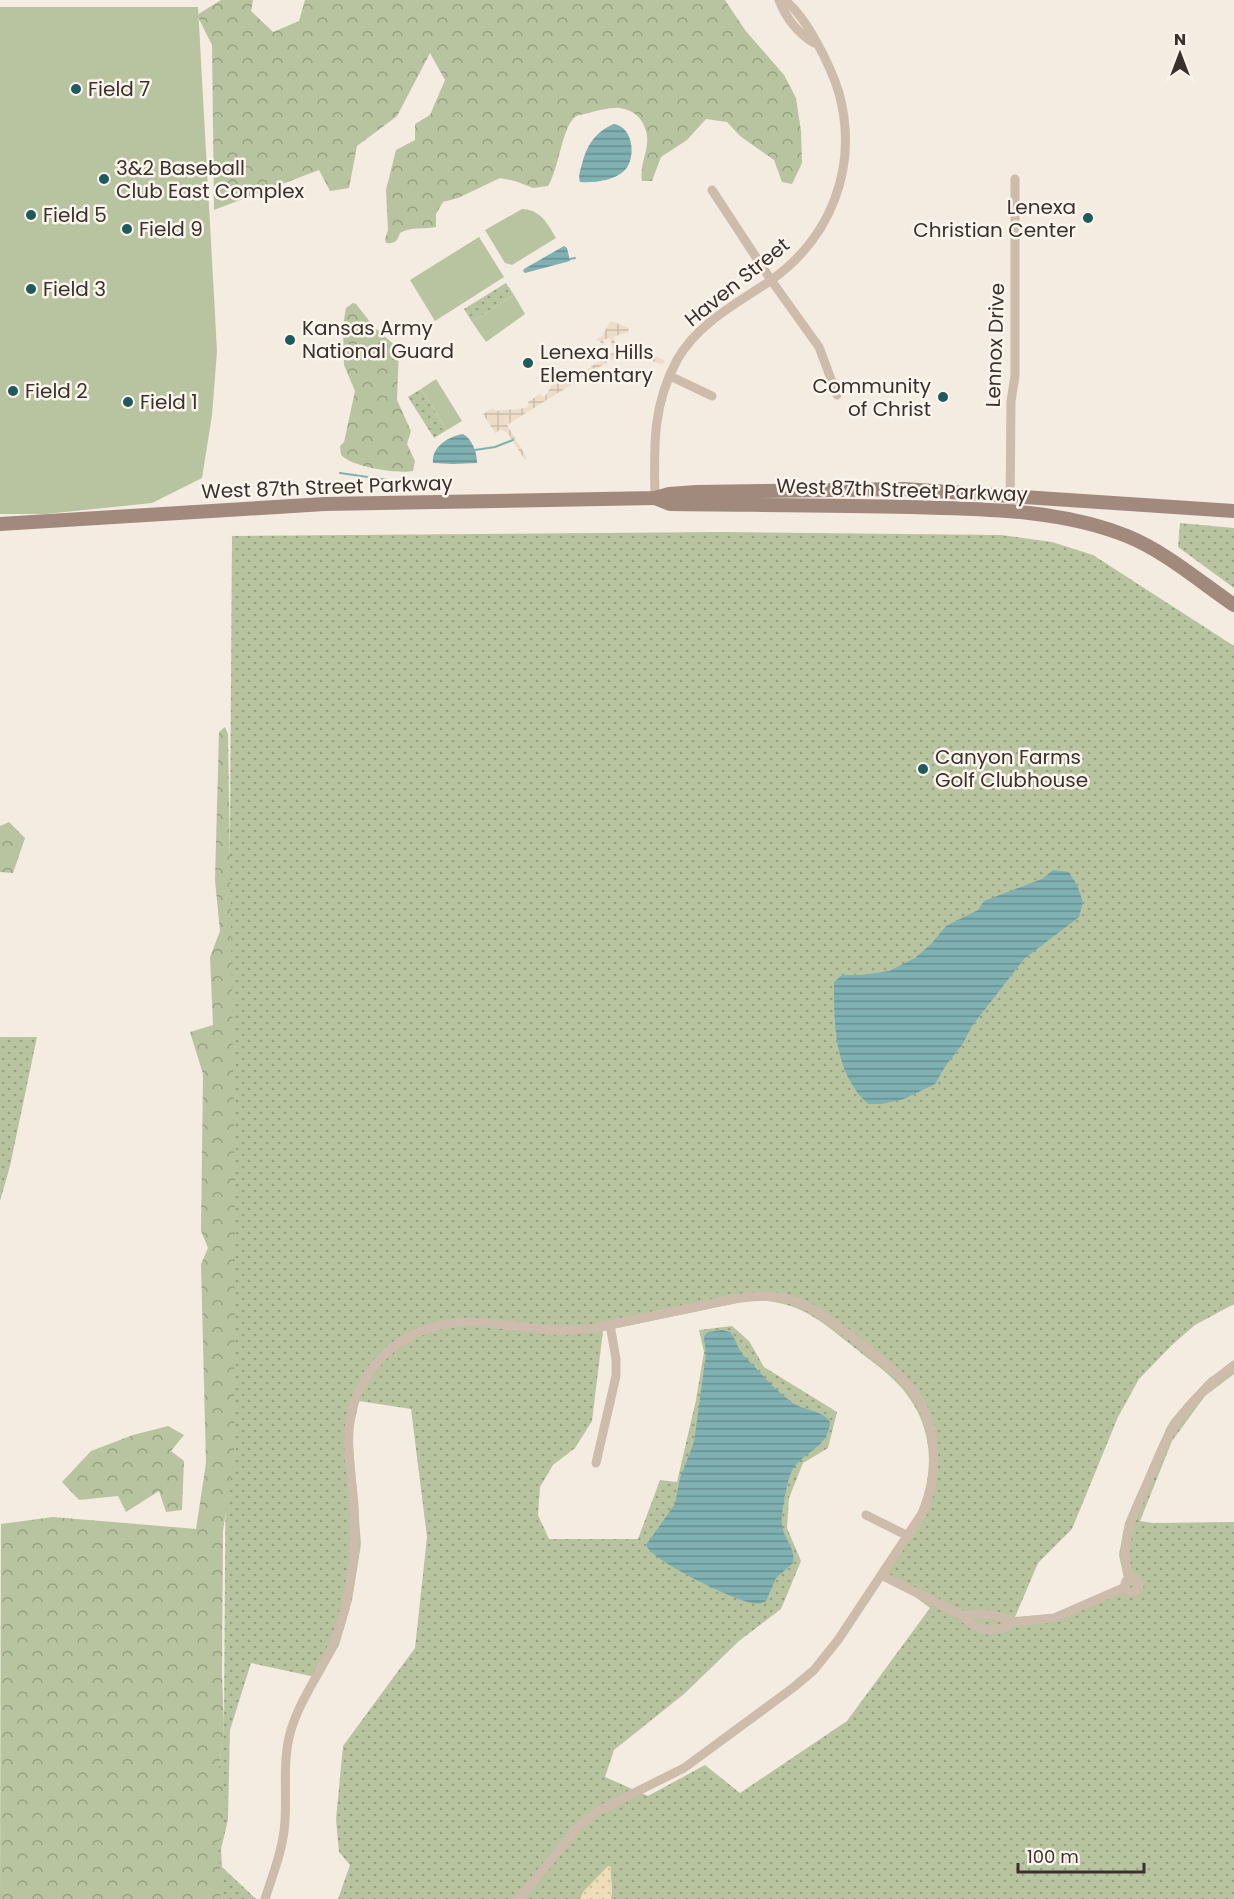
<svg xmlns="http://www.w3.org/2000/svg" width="1234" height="1899" font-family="Poppins,sans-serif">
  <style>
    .grass { fill: url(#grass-dots); fill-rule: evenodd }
    .forest { fill: url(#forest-crowns) }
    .sand { fill: url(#sand-dots) }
    .garden { fill: #b8c4a0 }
    .plaza { fill: url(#plaza-grid) }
    .water { fill: url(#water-rules) }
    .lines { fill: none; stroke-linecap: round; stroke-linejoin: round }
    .stream { stroke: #7fb0b2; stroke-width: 2 }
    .street { stroke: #cdbbac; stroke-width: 9 }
    .secondary { stroke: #a18a7d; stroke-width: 14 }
    .poi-dot { fill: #1f5a5e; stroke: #fbf5ee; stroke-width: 2 }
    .labels { text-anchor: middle; stroke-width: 5; stroke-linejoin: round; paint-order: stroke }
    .poi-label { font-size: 20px; fill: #3b302b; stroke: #fbf5ee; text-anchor: start }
    .street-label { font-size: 20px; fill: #3b302b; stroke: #fbf5ee }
  </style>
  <defs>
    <pattern id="grass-dots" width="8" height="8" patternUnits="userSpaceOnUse" patternTransform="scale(1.5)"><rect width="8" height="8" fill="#b8c4a0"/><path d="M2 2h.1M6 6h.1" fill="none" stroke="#97a083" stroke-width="1.8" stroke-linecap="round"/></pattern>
    <pattern id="forest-crowns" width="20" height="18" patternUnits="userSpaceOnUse" patternTransform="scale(1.5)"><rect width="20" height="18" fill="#b8c4a0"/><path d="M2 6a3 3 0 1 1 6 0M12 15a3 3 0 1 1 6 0" fill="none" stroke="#97a083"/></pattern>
    <pattern id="sand-dots" width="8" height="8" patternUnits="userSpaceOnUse" patternTransform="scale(1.5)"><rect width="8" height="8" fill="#efdcb8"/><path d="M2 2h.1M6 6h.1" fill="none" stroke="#cebd9e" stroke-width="1.8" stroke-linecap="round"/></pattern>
    <pattern id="plaza-grid" width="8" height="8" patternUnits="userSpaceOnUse" patternTransform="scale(1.5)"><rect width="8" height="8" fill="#ecdcc8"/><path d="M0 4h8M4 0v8" fill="none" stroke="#cbbdac"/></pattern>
    <pattern id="water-rules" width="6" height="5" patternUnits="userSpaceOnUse" patternTransform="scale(1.5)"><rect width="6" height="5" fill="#7fb0b2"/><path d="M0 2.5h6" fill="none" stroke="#699091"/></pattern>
  </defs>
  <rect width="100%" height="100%" fill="#f4ebe1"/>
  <g class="grass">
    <path d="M506 283 514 295 472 322 464 309Z"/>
    <path d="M421 389 447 430 434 438 408 397Z"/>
    <path d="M1180 523 1234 528V588L1178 547Z"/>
    <path d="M722 532 1001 535 1052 542 1093 555 1234 646V1304L1195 1325 1172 1345 1139 1379 1118 1417 1072 1529 1038 1563 1015 1617 1053 1614 1120 1586 1124 1578 1119 1555 1125 1523 1167 1427 1172 1419 1208 1379 1234 1361V1374L1205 1396 1172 1441 1140 1521 1152 1523 1234 1522V1899H338L350 1865 339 1852 336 1819 343 1746 415 1648 427 1537 411 1409 359 1401 352 1434 361 1544 352 1600 339 1645 320 1678 251 1663 230 1730 228 1820 221 1849 222 1867 256 1899H203L224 1725 232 536ZM751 1300C800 1301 818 1319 855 1348 868 1359 882 1368 894 1380 932 1417 938 1466 917 1514 909 1532 891 1553 879 1570L930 1608 847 1721 740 1793 705 1765 648 1796 605 1777 614 1750 684 1694 739 1641 781 1609 801 1561 787 1528 789 1498 803 1463 828 1448 837 1412 764 1367 749 1341 732 1326 699 1330 704 1352 696 1400 677 1482 660 1480 638 1539H549L538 1515 540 1487 553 1465 575 1448 592 1421 603 1331Z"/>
    <path d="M0 1037H37L10 1166 0 1201Z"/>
  </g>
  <g class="forest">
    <path d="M221 0H253L251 11 273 32 299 21 305 0H725L745 30 784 75 796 98 801 131 802 163 792 184 782 182 774 160 740 136 727 122 706 119 687 140 661 157 652 181H642C639 163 651 148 646 131 642 117 633 110 620 108 611 107 601 110 592 112 587 114 579 114 575 117 562 127 559 169 548 186L533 188 515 181 500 178 458 198 443 202 436 214V227C421 230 414 226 400 233 397 241 395 244 386 243L385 239 388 230 386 190 396 150 415 140V124L430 115 445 80 430 53 397 116 357 146 349 188 330 191 319 170 214 210 212 45 197 15Z"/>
    <path d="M353 303 356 304 374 327 399 349 397 400 411 431 407 444 415 461 413 471C397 474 352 467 341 455L340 446 344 442 355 391 344 365 343 326 346 308Z"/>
    <path d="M225 727 228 734 235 1185 234 1456 223 1531 222 1675 224 1725 219 1769 227 1803 218 1846 221 1879 220 1899H0L1 1524 53 1517 196 1529 206 1463 201 1264 208 1248 201 1231 203 1074 190 1032 213 1025 210 957 220 931 215 880 219 732Z"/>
    <path d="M9 822 25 838 13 873 0 872V826Z"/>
    <path d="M168 1426 184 1435 171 1451 184 1461 182 1510 166 1512 159 1491 126 1512 118 1496 79 1500 62 1482 91 1451 133 1435Z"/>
  </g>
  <path class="sand" d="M608 1866 611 1867C610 1879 614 1886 611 1899H580L583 1892Z"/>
  <g class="garden">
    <path d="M0 7H198L217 351 212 415 202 478 152 503 46 514H0Z"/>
    <path d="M522 209C541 210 547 223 556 238L512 265 505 263 485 230Z"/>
    <path d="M479 237 504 277 435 321 410 280Z"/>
    <path d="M514 295 525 314 486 342 472 322Z"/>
    <path d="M436 379 462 421 447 430 421 389Z"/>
  </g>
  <path class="plaza" d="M611 321 629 328 628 332 613 337 618 350 629 348 640 350 664 360 665 363 660 364 632 353 617 356 507 425 527 458 525 460 507 432 500 430 495 433 483 414 493 408 495 411 526 408 529 406 528 402 540 394 543 397 546 395 552 385 546 376 551 373 557 382H567L614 352 610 338 603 340 604 344 602 345 600 341H597L596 339 602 336Z"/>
  <g class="water">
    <path d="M614 124C634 127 636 159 625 170 614 181 593 183 580 182 578 176 580 171 582 164 587 145 595 132 614 124Z"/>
    <path d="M564 246 567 248 570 261 525 273 523 271 524 269Z"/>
    <path d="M463 434C472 439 477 452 477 463L453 464 433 463C431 447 449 436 463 434Z"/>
    <path d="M1053 870 1069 872 1077 885 1083 902 1079 917 1024 959 972 1026 962 1045 946 1065 935 1084 904 1099 882 1104H868C834 1072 834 1026 834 982L842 975H862L889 971 915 958 931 944 946 926 978 910 984 901 1042 879Z"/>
    <path d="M722 1330 730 1332C736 1339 738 1350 744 1356 759 1371 773 1388 790 1401 802 1411 822 1409 830 1422 828 1451 799 1451 790 1475 787 1483 780 1518 782 1525 784 1540 796 1548 793 1563L776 1578 766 1601C761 1604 758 1604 752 1603 734 1600 652 1561 646 1545L675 1504 680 1478 694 1442 706 1355 704 1336 708 1332Z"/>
  </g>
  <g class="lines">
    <g class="stream">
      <path d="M570 259 575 258"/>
      <path d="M475 450 495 447 513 440"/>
      <path d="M340 473 402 482"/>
    </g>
    <g class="street">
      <path d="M779 0C786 18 798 33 814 43"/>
      <path d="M712 190 771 280 819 347 837 395"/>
      <path d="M670 376 712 396"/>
      <path d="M655 498C654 447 652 406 677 360 698 323 736 304 770 281 831 238 859 167 839 93 831 67 806 15 784 0"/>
      <path d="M1010 512 1011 401 1015 376V179"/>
      <path d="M596 1463 616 1376V1359L610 1325"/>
      <path d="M866 1515 908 1536"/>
      <path d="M881 1575 961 1615 974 1626 986 1630 1004 1628 1014 1622 1054 1618 1125 1587"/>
      <circle cx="1132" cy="1585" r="7"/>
      <path d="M1131 1579C1126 1568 1124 1554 1126 1543 1128 1523 1138 1504 1146 1486 1156 1464 1164 1440 1178 1420 1193 1398 1213 1381 1234 1365"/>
      <path d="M961 1615C981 1613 996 1614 1014 1622"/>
      <path d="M265 1899C273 1874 284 1847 285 1820 287 1790 282 1760 291 1730 300 1700 320 1673 333 1645 343 1621 349 1595 352 1570 355 1549 355 1528 354 1507 352 1472 343 1438 354 1403 363 1377 382 1351 407 1338 456 1310 500 1327 553 1330 565 1331 577 1330 589 1329 623 1322 657 1315 691 1308 720 1302 747 1294 777 1297 806 1300 829 1319 852 1337 868 1350 886 1362 901 1377 938 1413 941 1467 923 1512L838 1640 814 1670 794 1687 684 1768 600 1810 578 1827 519 1899"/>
    </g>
    <g class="secondary">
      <path d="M655 498 670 504C750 505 831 505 911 507 983 509 1060 509 1127 536 1166 552 1199 581 1234 605"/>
      <path d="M0 524 325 504 655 498 669 494 696 492 904 489 1234 511"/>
    </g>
  </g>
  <g class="poi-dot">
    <circle cx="76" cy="89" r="6"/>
    <circle cx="104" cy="179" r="6"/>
    <circle cx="31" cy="215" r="6"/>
    <circle cx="1088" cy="218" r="6"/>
    <circle cx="127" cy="229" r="6"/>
    <circle cx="31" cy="289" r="6"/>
    <circle cx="290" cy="340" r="6"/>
    <circle cx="528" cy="363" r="6"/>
    <circle cx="13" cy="391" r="6"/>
    <circle cx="943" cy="397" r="6"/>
    <circle cx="128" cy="402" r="6"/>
    <circle cx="923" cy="769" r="6"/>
  </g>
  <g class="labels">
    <g class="poi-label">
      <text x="88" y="96">Field 7</text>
      <text x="116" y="175">3&amp;2 Baseball<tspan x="116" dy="23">Club East Complex</tspan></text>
      <text x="1076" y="214" text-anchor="end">Lenexa<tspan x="1076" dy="23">Christian Center</tspan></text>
      <text x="43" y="222">Field 5</text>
      <text x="139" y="236">Field 9</text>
      <text x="43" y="296">Field 3</text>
      <text x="302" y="335">Kansas Army<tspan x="302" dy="23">National Guard</tspan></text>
      <text x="540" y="359">Lenexa Hills<tspan x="540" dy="23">Elementary</tspan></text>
      <text x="931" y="393" text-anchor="end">Community<tspan x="931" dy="23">of Christ</tspan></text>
      <text x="25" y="398">Field 2</text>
      <text x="140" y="409">Field 1</text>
      <text x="935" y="764">Canyon Farms<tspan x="935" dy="23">Golf Clubhouse</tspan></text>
    </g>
    <g class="street-label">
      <text transform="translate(737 282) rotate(-39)" y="7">Haven Street</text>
      <text transform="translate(995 345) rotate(-88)" y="7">Lennox Drive</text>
      <text transform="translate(327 487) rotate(-2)" y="7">West 87th Street Parkway</text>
      <text transform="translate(902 490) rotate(2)" y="7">West 87th Street Parkway</text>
    </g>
  </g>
  <g transform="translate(1180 54)" stroke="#fbf5ee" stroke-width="4.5" paint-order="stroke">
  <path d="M0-4.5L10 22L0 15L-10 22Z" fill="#3b302b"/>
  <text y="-9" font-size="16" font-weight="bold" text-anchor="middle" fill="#3b302b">N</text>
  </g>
  <path d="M1018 1863v9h126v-9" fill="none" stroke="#3b302b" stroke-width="3"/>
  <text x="1027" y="1863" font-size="18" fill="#3b302b" stroke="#fbf5ee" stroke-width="4.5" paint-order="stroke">100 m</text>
</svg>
